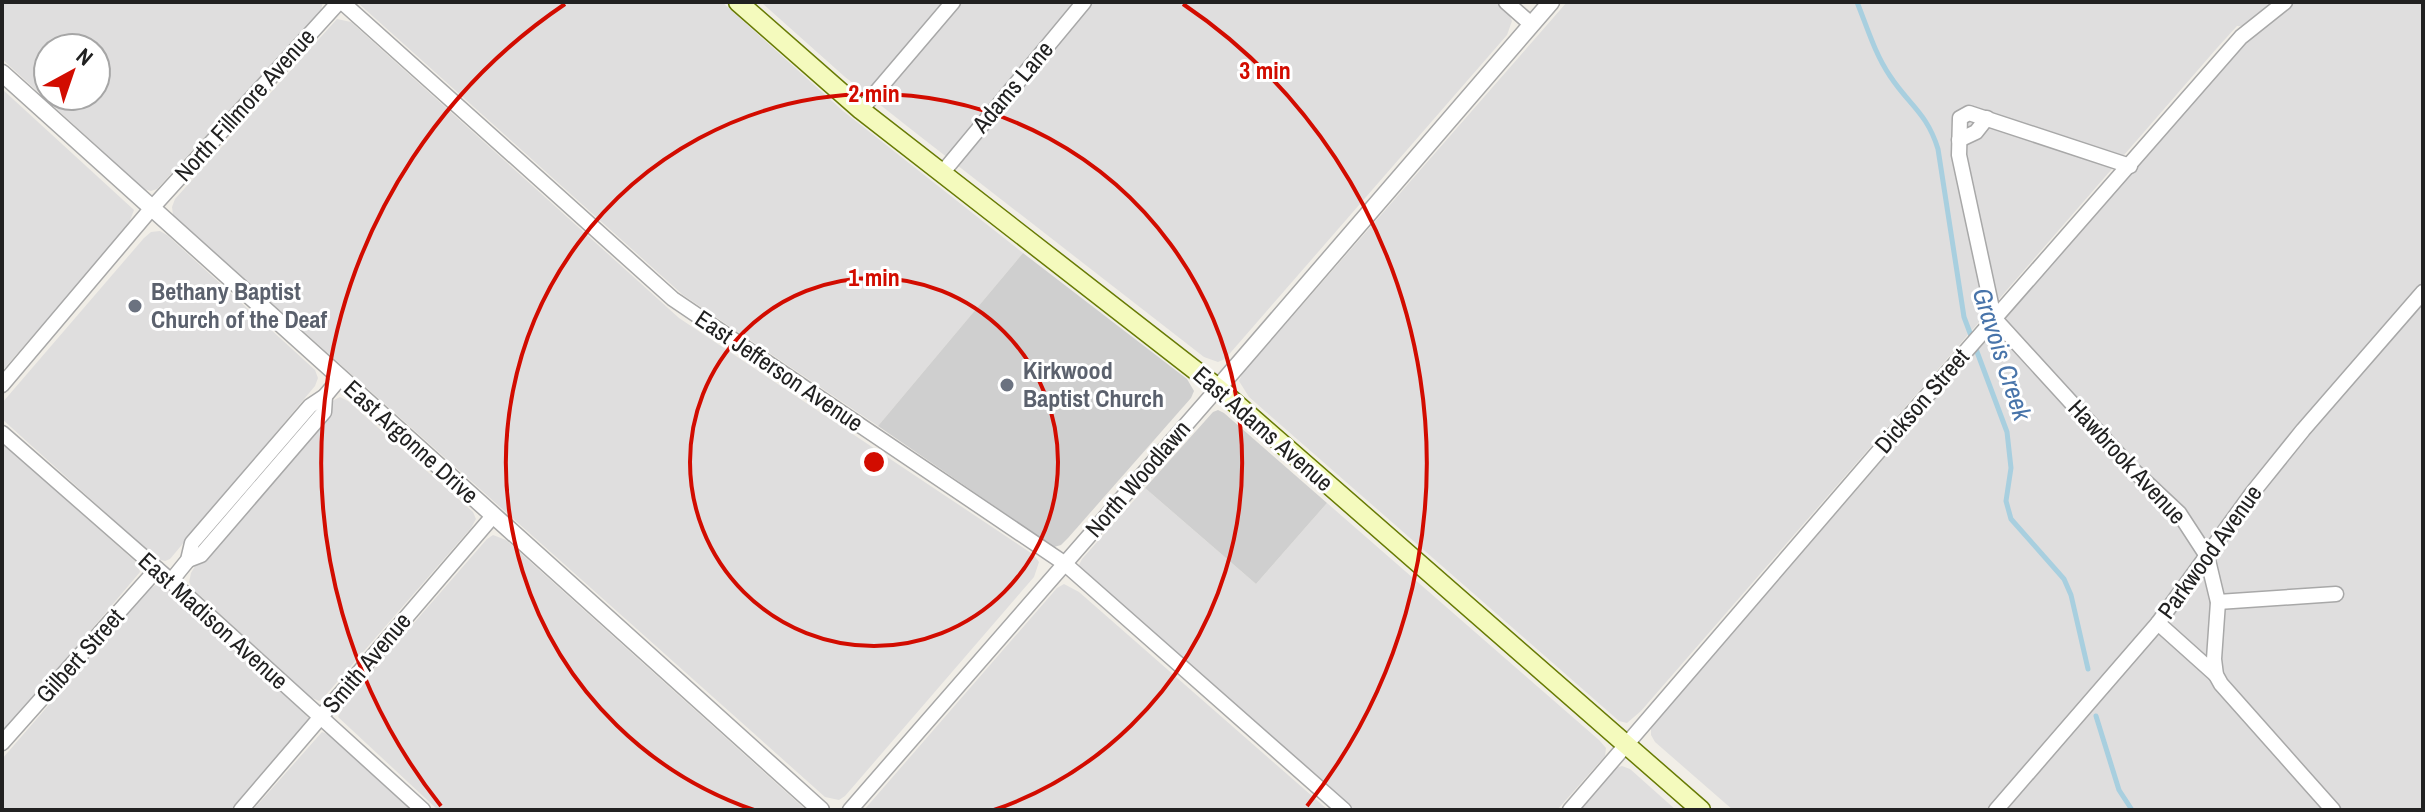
<svg xmlns="http://www.w3.org/2000/svg" width="2425" height="812" font-family="'Archivo Narrow',sans-serif">
  <style>
    .residential { fill: #dfdede; fill-rule: evenodd }
    .religious { fill: #cfcfcf }
    .lines { fill: none; stroke-linecap: round; stroke-linejoin: round }
    .stream { stroke: #a8cfdf; stroke-width: 5 }
    .minor-casing { stroke: #a8a8a8; stroke-width: 17 }
    .tertiary-casing { stroke: #a8a8a8; stroke-width: 19 }
    .secondary-casing { stroke: #687b04; stroke-width: 21 }
    .minor { stroke: #fff; stroke-width: 14 }
    .tertiary { stroke: #fff; stroke-width: 16 }
    .secondary { stroke: #f4fabd; stroke-width: 18 }
    .ring { fill: none; stroke: #d20c00; stroke-width: 4 }
    .worship-dot { fill: #6b7280; stroke: #fff; stroke-width: 3 }
    .labels { text-anchor: middle; stroke-width: 6; stroke-linejoin: round; paint-order: stroke }
    .street-label { font-size: 24px; fill: #212121; stroke: #fff }
    .worship-label { font-size: 24px; font-weight: bold; fill: #5b616d; stroke: #fff; text-anchor: start }
    .water-label { font-size: 26px; font-style: italic; fill: #4874aa; stroke: #fff }
    .centre { fill: #d20c00; stroke: #fff; stroke-width: 4 }
    .ring-label { font-size: 24px; text-anchor: middle; font-weight: bold; fill: #d20c00; stroke: #fff; stroke-width: 6; stroke-linejoin: round; paint-order: stroke }
  </style>
  <rect width="100%" height="100%" fill="#f1eee7"/>
  <g class="residential">
    <path d="M2 2H323L321 10 157 189 151 191 144 189 2 59ZM48 48H96V96H48Z"/>
    <path d="M357 2H722L843 111 1023 253 878 426 683 295Z"/>
    <path d="M761 2H1496L1509 14 1512 21 1507 35 1225 359 1218 362 1204 357 912 130 845 77Z"/>
    <path d="M1567 2H2423V810H1733L1655 742 1651 735V728L1656 721 2247 40 2262 27 2237 26 2217 48 1641 711 1627 723 1619 721 1249 397 1239 381 1242 374Z"/>
    <path d="M337 19 351 22 679 318 1034 555 1039 562 1034 577 845 796 839 800 825 797 173 215 172 207 175 199Z"/>
    <path d="M2 89 134 210 127 228 2 371Z"/>
    <path d="M160 231 167 235 315 370 318 378 315 386 170 559 165 561 157 559 2 419V403L144 238 151 232Z"/>
    <path d="M340 397 348 401 473 512 476 519 471 528 324 697 319 701 310 697 193 589 189 582 191 573 198 561 334 400Z"/>
    <path d="M2 443 138 564 140 572 2 735Z"/>
    <path d="M1145 488 1256 584 1327 503 1599 740 1606 748 1605 756 1557 810H1353L1082 572 1079 565 1082 559Z"/>
    <path d="M493 535 506 540 806 810H438L338 717 346 701 487 539Z"/>
    <path d="M1064 584 1079 592 1328 810H864L1057 588Z"/>
    <path d="M156 585 172 592 304 713 309 719 306 726 231 810H2V759L149 589Z"/>
    <path d="M322 732 330 735 413 810H253Z"/>
    <path d="M1622 766 1630 769 1676 810H1579L1616 768Z"/>
  </g>
  <g class="religious">
    <path d="M1023 253 1187 379 1194 391 1191 398 1068 538 1061 545 1054 547 878 426Z"/>
    <path d="M1218 410 1224 413 1327 503 1256 584 1145 488 1213 412Z"/>
  </g>
  <g class="lines">
    <g class="stream">
      <path d="M1857 2C1867 27 1875 54 1890 76 1909 105 1927 113 1938 149L1964 317 2007 432 2011 468 2006 501 2011 519 2064 579 2071 595 2088 669"/>
      <path d="M2096 716 2119 790 2132 810"/>
    </g>
    <g class="minor-casing">
      <g id="minor">
        <path d="M342 2 673 299 1064 563 1344 810"/>
        <path d="M1506 2 1531 24"/>
        <path d="M861 110 953 2"/>
        <path d="M1959 140 1976 132 1987 118"/>
        <path d="M2130 166 1969 113 1960 118 1959 155 1994 318 2132 469 2179 513 2207 556 2218 602 2214 659 2216 675 2221 684 2333 810"/>
        <path d="M943 172 1084 2"/>
        <path d="M2 385 151 209 339 2"/>
        <path d="M2 433 171 581 423 810"/>
        <path d="M188 560 201 555 324 412 325 396"/>
        <path d="M171 581 188 560 192 543 310 406 325 396 340 378"/>
        <path d="M2218 602 2336 594"/>
        <path d="M2158 623 2216 675"/>
        <path d="M2 743 157 569"/>
        <path d="M241 810 493 516"/>
        <path d="M850 810 1218 388"/>
        <path d="M1570 810 1897 430 2241 37 2285 2"/>
        <path d="M1996 810 2158 623 2253 492 2303 430 2423 292"/>
      </g>
    </g>
    <g class="tertiary-casing">
      <g id="tertiary">
        <path d="M2 73 821 810"/>
        <path d="M1218 388 1551 2"/>
      </g>
    </g>
    <g class="secondary-casing">
      <path id="secondary" d="M738 2 861 110 1218 388 1701 810"/>
    </g>
    <use href="#minor" class="minor"/>
    <use href="#tertiary" class="tertiary"/>
    <use href="#secondary" class="secondary"/>
  </g>
  <g class="ring">
    <circle cx="874" cy="462" r="184"/>
    <path d="M754 810A368 368 0 1 1 994 810"/>
    <path d="M441 806A553 553 0 0 1 565 4M1183 4A553 553 0 0 1 1307 806"/>
  </g>
  <g class="worship-dot">
    <circle cx="135" cy="306" r="8"/>
    <circle cx="1007" cy="385" r="8"/>
  </g>
  <g class="labels">
    <g class="street-label">
      <text transform="translate(1013 87) rotate(-50)" y="8">Adams Lane</text>
      <text transform="translate(245 105) rotate(-48)" y="8">North Fillmore Avenue</text>
      <text transform="translate(779 371) rotate(34)" y="8">East Jefferson Avenue</text>
      <text transform="translate(1922 401) rotate(-49)" y="8">Dickson Street</text>
      <text transform="translate(1263 429) rotate(41)" y="8">East Adams Avenue</text>
      <text transform="translate(411 442) rotate(42)" y="8">East Argonne Drive</text>
      <text transform="translate(2127 462) rotate(47)" y="8">Hawbrook Avenue</text>
      <text transform="translate(1138 479) rotate(-49)" y="8">North Woodlawn</text>
      <text transform="translate(2210 552) rotate(-54)" y="8">Parkwood Avenue</text>
      <text transform="translate(213 621) rotate(42)" y="8">East Madison Avenue</text>
      <text transform="translate(80 656) rotate(-48)" y="8">Gilbert Street</text>
      <text transform="translate(367 663) rotate(-50)" y="8">Smith Avenue</text>
    </g>
    <g class="worship-label">
      <text x="151" y="300">Bethany Baptist<tspan x="151" dy="28">Church of the Deaf</tspan></text>
      <text x="1023" y="379">Kirkwood<tspan x="1023" dy="28">Baptist Church</tspan></text>
    </g>
    <g class="water-label">
      <text transform="translate(2002 354) rotate(72)" y="9">Gravois Creek</text>
    </g>
  </g>
  <circle cx="874" cy="462" r="12" class="centre"/>
  <g class="ring-label">
    <text x="1265" y="79">3 min</text>
    <text x="874" y="102">2 min</text>
    <text x="874" y="286">1 min</text>
  </g>
  <rect width="2425" height="812" fill="none" stroke="#212121" stroke-width="8"/>
  <g transform="translate(72 72) rotate(40)"><circle r="38" fill="#ffffff" stroke="#a6a6a6" stroke-width="2"/>
  <path d="M0-6L14 30L0 20L-14 30Z" fill="#d20c00"/>
  <text y="-12" font-size="22" font-weight="bold" text-anchor="middle" fill="#212121">N</text>
  </g>
</svg>
